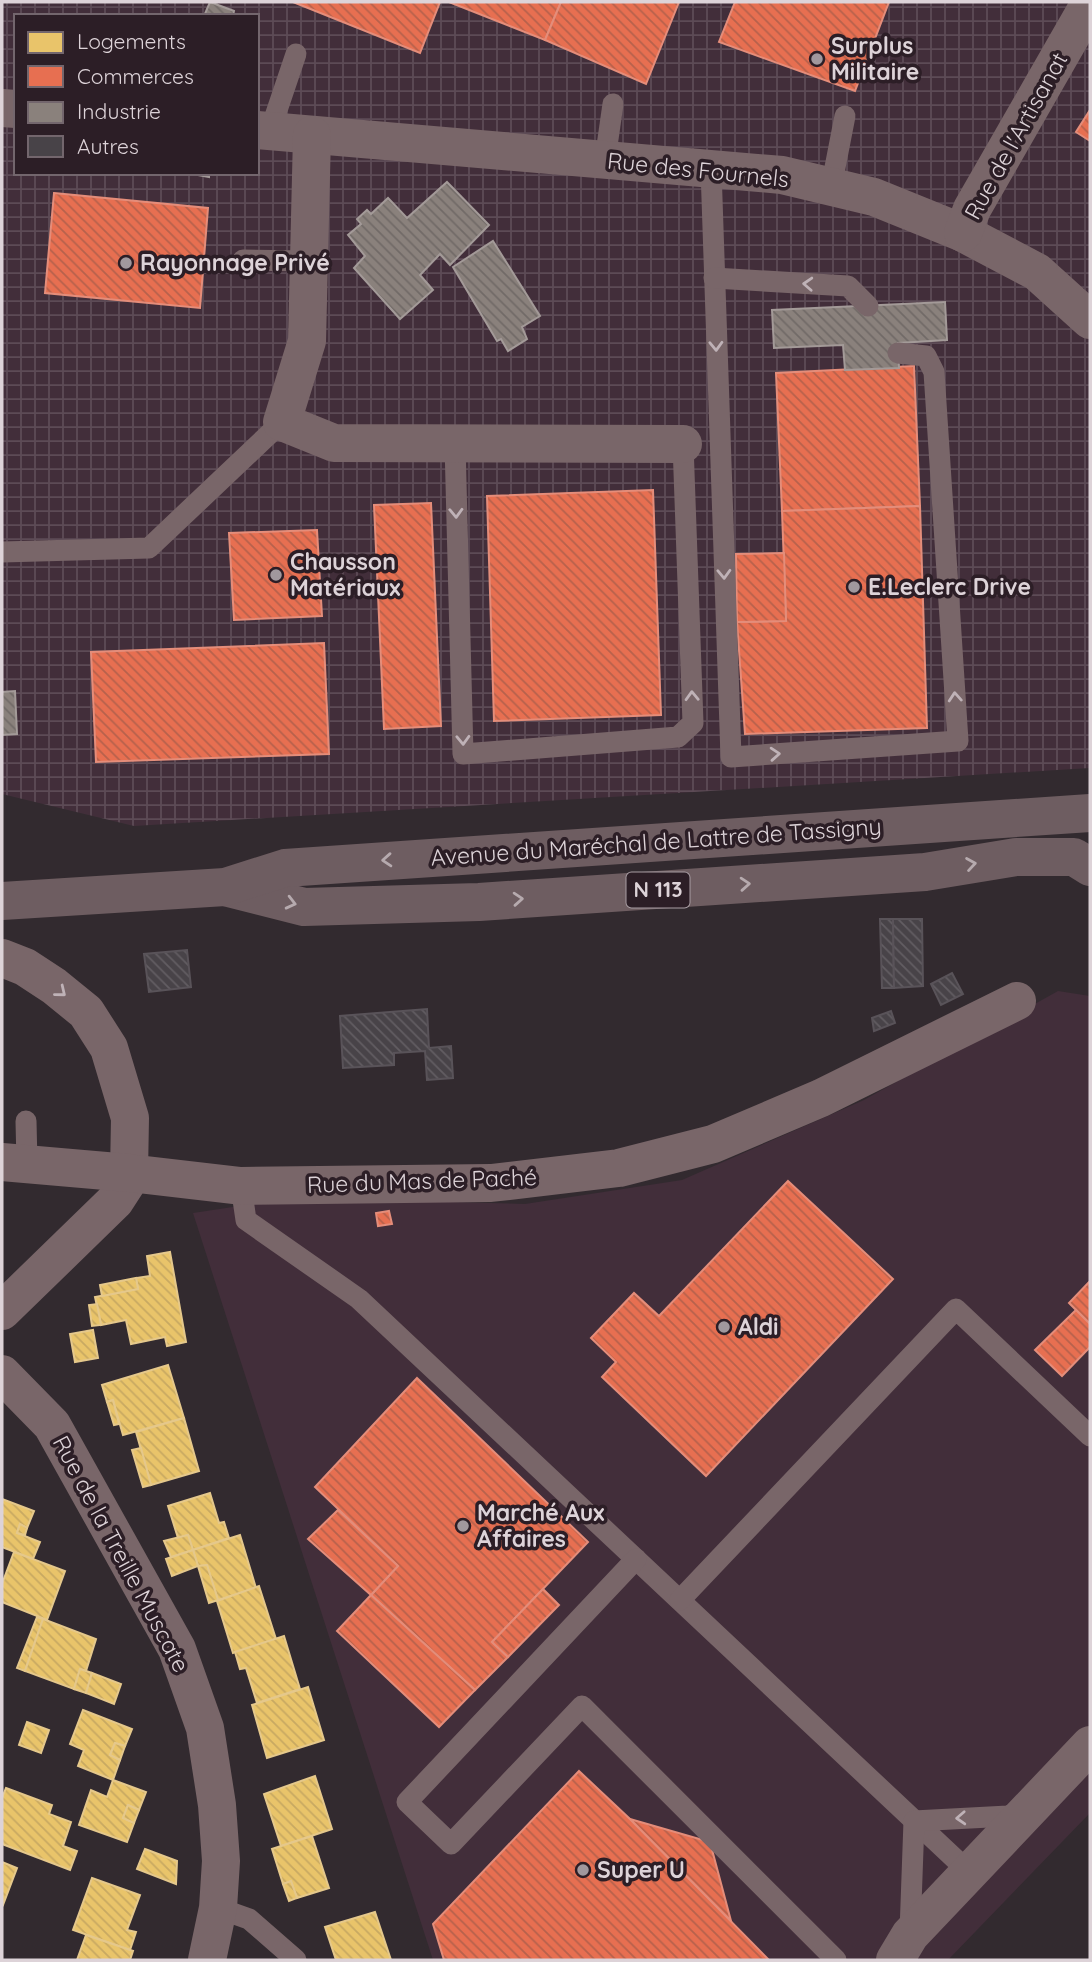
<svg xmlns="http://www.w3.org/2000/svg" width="1092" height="1962" font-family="Quicksand,sans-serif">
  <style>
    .built { fill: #422e3a }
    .industrial { fill: url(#industrial-grid); fill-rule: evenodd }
    .homes { fill: url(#homes-back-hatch); stroke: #e5c88b; stroke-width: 2 }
    .shops { fill: url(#shops-back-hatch); stroke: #e48d7a; stroke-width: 2 }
    .industry { fill: url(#industry-back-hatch); stroke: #a39a98; stroke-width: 2 }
    .building { fill: url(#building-back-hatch); stroke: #595359; stroke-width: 2 }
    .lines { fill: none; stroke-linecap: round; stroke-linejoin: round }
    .service { stroke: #796669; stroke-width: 21 }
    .minor { stroke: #796669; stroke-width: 38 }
    .primary { stroke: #6e5d61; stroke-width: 38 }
    .oneway { stroke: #bfb2b7 }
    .oneway2 { stroke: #b6aaae }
    .poi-dot { fill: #a1989d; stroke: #2c1e26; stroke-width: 2.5 }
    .labels { text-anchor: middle; stroke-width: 7; stroke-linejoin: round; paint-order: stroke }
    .shield { fill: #2c1e26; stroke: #a89da3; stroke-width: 2 }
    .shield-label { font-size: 21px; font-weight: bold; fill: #ddd3d8 }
    .poi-label { font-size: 23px; font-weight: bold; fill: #ddd3d8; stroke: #2c1e26; text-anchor: start }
    .street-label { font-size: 23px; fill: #ddd3d8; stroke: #2c1e26 }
  </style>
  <defs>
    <pattern id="industrial-grid" width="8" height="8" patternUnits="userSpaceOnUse" patternTransform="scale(1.75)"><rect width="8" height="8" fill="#422e3a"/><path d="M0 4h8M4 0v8" fill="none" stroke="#5d4b56"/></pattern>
    <pattern id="homes-back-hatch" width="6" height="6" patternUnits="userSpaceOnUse" patternTransform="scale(1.75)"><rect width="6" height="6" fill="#e9c46a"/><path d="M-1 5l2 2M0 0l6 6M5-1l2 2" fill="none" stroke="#c8a962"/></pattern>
    <pattern id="shops-back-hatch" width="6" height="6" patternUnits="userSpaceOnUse" patternTransform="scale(1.75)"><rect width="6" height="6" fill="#e76f51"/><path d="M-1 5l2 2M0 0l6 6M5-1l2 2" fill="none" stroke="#b6614c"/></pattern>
    <pattern id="industry-back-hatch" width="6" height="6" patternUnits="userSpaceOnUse" patternTransform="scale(1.75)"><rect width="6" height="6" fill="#8a817c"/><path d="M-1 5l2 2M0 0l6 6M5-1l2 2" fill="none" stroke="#716a67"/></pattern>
    <pattern id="building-back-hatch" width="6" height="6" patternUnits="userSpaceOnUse" patternTransform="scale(1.75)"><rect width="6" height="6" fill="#484348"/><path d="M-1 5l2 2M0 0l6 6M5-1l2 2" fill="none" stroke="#625d62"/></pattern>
  </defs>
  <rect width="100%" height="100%" fill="#322a2f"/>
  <path class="built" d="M1058 991 1090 996V1813L948 1960H433L193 1213 293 1198 525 1204 682 1180 864 1100Z"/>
  <path class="industrial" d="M2 2H1090V768L134 826 2 794ZM16 16H257V173H16Z"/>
  <g class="homes">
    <path d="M170 1252 186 1342 167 1346 165 1337 131 1344 126 1320 101 1325 95 1297 138 1289 136 1278 150 1276 147 1256Z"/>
    <path d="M136 1278 138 1289 102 1296 100 1285Z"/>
    <path d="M97 1304 101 1325 92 1326 89 1305Z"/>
    <path d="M93 1330 98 1358 75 1362 70 1334Z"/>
    <path d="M168 1365 184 1418 123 1435 113 1400 107 1402 102 1385Z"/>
    <path d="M113 1400 119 1424 114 1425 107 1402Z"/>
    <path d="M184 1418 199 1471 151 1485 136 1432Z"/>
    <path d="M141 1448 151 1485 143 1487 132 1450Z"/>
    <path d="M210 1493 219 1523 224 1522 229 1538 193 1550 188 1535 178 1538 168 1506Z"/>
    <path d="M2 1499 34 1511 27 1528 20 1524 17 1533 40 1542 33 1559 2 1547Z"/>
    <path d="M20 1524 27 1528 25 1535 17 1533Z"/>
    <path d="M188 1535 193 1550 171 1557 164 1541Z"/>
    <path d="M240 1535 256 1588 218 1600 207 1565 198 1566 193 1550Z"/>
    <path d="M193 1550 198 1566 172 1576 166 1559Z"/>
    <path d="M14 1552 65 1571 47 1620 2 1602V1584Z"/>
    <path d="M207 1565 218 1600 209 1603 198 1566Z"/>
    <path d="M259 1586 276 1639 233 1653 217 1601Z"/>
    <path d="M37 1617 43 1619 25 1671 17 1668Z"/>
    <path d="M43 1619 96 1639 86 1671 80 1669 74 1689 25 1671Z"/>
    <path d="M284 1636 300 1689 257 1703 246 1668 240 1669 235 1652Z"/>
    <path d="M80 1669 92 1673 86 1693 74 1689Z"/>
    <path d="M92 1673 121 1684 114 1704 86 1693Z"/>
    <path d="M308 1687 324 1740 267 1758 252 1705Z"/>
    <path d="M83 1710 132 1729 125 1746 115 1743 110 1755 120 1760 113 1780 78 1766 84 1750 70 1744Z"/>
    <path d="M27 1722 49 1730 41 1753 19 1745Z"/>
    <path d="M115 1743 125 1746 120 1760 110 1755Z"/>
    <path d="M315 1776 332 1829 281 1846 264 1794Z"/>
    <path d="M113 1780 146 1792 139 1810 128 1805 123 1818 134 1823 127 1842 79 1825 91 1790 107 1797Z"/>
    <path d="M6 1788 52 1805 49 1814 71 1822 63 1846 77 1851 70 1870 2 1844V1798Z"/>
    <path d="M128 1805 139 1810 134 1823 123 1818Z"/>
    <path d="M312 1836 329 1888 297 1898 291 1881 283 1884 272 1849Z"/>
    <path d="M145 1849 177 1861 176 1884 137 1869Z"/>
    <path d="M2 1862 17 1868 3 1905 2 1904Z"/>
    <path d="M92 1878 140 1895 127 1930 136 1932 130 1950 73 1930Z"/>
    <path d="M291 1881 297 1898 289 1901 283 1884Z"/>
    <path d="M375 1912 391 1960H336L325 1927Z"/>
    <path d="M86 1935 133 1951 130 1960H77Z"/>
  </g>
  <g class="shops">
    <path d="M293 2H440L420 53Z"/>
    <path d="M449 2H561L545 40Z"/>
    <path d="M561 2H679L646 84 545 40Z"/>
    <path d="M735 2H889L855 91 719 42Z"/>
    <path d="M1090 110V141L1076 132Z"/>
    <path d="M54 193 208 208 200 308 45 293Z"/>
    <path d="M914 366 920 506 782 511 776 373Z"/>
    <path d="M653 490 661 715 494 721 487 496Z"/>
    <path d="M431 503 441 726 384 729 374 505Z"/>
    <path d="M920 506 927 728 745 734 737 622 786 621 782 511Z"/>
    <path d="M317 530 322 616 234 620 229 533Z"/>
    <path d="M784 553 786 621 737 622 736 554Z"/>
    <path d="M324 643 329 754 96 762 91 652Z"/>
    <path d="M788 1181 893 1279 706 1476 602 1377 616 1362 591 1338 634 1293 659 1316Z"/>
    <path d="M389 1211 392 1224 378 1226 376 1213Z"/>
    <path d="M1090 1281V1324L1069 1303Z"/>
    <path d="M1076 1310 1090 1324V1347L1062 1376 1035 1350Z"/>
    <path d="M417 1378 588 1542 492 1642 508 1657 475 1690 371 1595 398 1566 315 1487Z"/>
    <path d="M338 1510 398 1566 371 1595 308 1539Z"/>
    <path d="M543 1589 559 1605 508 1657 492 1642Z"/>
    <path d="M371 1595 475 1690 439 1727 337 1631Z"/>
    <path d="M579 1771 630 1819 769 1960H444L433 1924Z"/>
    <path d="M630 1819 710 1842 731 1921Z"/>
  </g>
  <g class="industry">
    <path d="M210 2 234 11 233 16H204Z"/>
    <path d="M187 173H209V177Z"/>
    <path d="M447 182 489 225 450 265 440 254 420 275 433 290 400 319 354 268 365 256 348 235 361 224 357 219 367 210 371 214 388 198 407 218Z"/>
    <path d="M493 241 540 316 522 327 527 339 508 351 501 339 497 341 453 267Z"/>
    <path d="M945 302 947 340 898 343 899 368 845 370 843 345 774 348 772 310Z"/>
    <path d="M15 691 17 734 2 735V692Z"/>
  </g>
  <g class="building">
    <path d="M880 919H893L894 988H882Z"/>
    <path d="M893 919H922L923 986 894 988Z"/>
    <path d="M187 950 191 987 149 992 144 954Z"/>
    <path d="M952 973 963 994 941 1005 931 984Z"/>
    <path d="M427 1009 429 1048 451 1046 453 1078 427 1080 425 1051 394 1053V1065L343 1068 340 1016Z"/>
    <path d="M891 1011 895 1023 874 1031 872 1018Z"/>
  </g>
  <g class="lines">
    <g class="service">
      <path d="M270 131 296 54"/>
      <path d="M605 160 613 104"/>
      <path d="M711 169 731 757 958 741 934 372 926 356 898 353"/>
      <path d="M831 188 845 116"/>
      <path d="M243 260 309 261"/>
      <path d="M714 278 848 286 868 306"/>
      <path d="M455 444 463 754 678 737 693 723 683 444"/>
      <path d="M2 552 149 548 282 422"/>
      <path d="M26 1121 27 1164"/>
      <path d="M241 1186 246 1220 359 1299 969 1872"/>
      <path d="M636 1559 407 1802 451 1844 582 1706 836 1960"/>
      <path d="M680 1600 956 1309 1090 1436"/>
      <path d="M218 1908 249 1919 296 1960"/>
      <path d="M910 1932 914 1821 1008 1816 1022 1811"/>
    </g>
    <g class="minor">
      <path d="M2 108 16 109"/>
      <path d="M257 130 782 175 874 197 963 233 1037 272 1090 320"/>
      <path d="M312 135 307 341 282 422 334 443 683 444"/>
      <path d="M963 233 972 209 1090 3"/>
      <path d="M2 958 25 967 54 986 86 1012 109 1048 130 1118 129 1173 126 1184 115 1201 2 1311"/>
      <path d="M2 1162 129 1173 241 1186 491 1183 619 1168 713 1144 821 1098 1017 1001"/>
      <path d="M2 1374 52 1425 177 1649 205 1728 217 1805 221 1861 218 1908 207 1960"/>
      <path d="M895 1960 910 1935 1090 1745"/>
    </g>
    <g class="primary">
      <path d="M225 887 304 907 479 902 925 872 1016 857H1074L1090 867"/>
      <path d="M2 901 225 887 285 868 1090 813"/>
    </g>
  </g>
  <defs><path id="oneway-chevron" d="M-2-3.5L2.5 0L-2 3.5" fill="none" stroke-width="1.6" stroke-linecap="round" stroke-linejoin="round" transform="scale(1.75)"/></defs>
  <g class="oneway">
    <use href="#oneway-chevron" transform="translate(808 284) rotate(-177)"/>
    <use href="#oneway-chevron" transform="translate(716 346) rotate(88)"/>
    <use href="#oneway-chevron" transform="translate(456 513) rotate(88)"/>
    <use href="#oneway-chevron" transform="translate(724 574) rotate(88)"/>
    <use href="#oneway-chevron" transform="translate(692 696) rotate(-92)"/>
    <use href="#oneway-chevron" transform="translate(955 697) rotate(-94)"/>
    <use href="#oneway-chevron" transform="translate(463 740) rotate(88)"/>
    <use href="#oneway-chevron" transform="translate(775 754) rotate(-4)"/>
    <use href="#oneway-chevron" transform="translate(61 992) rotate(39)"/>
    <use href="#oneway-chevron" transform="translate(961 1818) rotate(177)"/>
  </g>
  <g class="oneway2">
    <use href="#oneway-chevron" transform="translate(387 860) rotate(176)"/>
    <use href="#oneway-chevron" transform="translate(971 864) rotate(-9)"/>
    <use href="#oneway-chevron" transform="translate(745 884) rotate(-4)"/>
    <use href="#oneway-chevron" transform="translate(518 899) rotate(-4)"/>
    <use href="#oneway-chevron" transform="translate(291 903) rotate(14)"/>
  </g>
  <g class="poi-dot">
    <circle cx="817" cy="59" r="7"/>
    <circle cx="126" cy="263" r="7"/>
    <circle cx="276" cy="575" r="7"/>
    <circle cx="854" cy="587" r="7"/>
    <circle cx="724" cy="1327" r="7"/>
    <circle cx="463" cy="1526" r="7"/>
    <circle cx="583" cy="1870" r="7"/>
  </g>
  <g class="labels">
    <rect class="shield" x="626.5" y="872.5" width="63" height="35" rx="5"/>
    <g class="shield-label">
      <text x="658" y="897">N 113</text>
    </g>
    <g class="poi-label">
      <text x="831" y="54">Surplus<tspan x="831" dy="26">Militaire</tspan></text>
      <text x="140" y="271">Rayonnage Privé</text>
      <text x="290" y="570">Chausson<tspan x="290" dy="26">Matériaux</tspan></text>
      <text x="868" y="595">E.Leclerc Drive</text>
      <text x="738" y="1335">Aldi</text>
      <text x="477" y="1521">Marché Aux<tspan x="477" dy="26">Affaires</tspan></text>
      <text x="597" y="1878">Super U</text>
    </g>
    <g class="street-label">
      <text transform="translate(1016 136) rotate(-61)" y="8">Rue de l'Artisanat</text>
      <text transform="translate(698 170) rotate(6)" y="8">Rue des Fournels</text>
      <text transform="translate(656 842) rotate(-4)" y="8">Avenue du Maréchal de Lattre de Tassigny</text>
      <text transform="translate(422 1181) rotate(-2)" y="8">Rue du Mas de Paché</text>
      <text transform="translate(121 1554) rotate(62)" y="8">Rue de la Treille Muscate</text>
    </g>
  </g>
  <rect width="1092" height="1962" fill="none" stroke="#ddd3d8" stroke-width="7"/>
  <rect x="14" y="14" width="245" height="161" fill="#2c1e26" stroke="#73666d" stroke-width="2"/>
  <rect x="28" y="32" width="35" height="21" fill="#e9c46a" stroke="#73666d" stroke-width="2"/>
  <text x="77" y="49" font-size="21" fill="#ddd3d8">Logements</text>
  <rect x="28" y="66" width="35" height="21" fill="#e76f51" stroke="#73666d" stroke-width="2"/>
  <text x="77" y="84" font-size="21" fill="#ddd3d8">Commerces</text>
  <rect x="28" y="102" width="35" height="21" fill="#8a817c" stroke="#73666d" stroke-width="2"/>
  <text x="77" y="119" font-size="21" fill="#ddd3d8">Industrie</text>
  <rect x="28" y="136" width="35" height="21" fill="#484348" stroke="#73666d" stroke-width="2"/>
  <text x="77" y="154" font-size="21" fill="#ddd3d8">Autres</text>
</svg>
